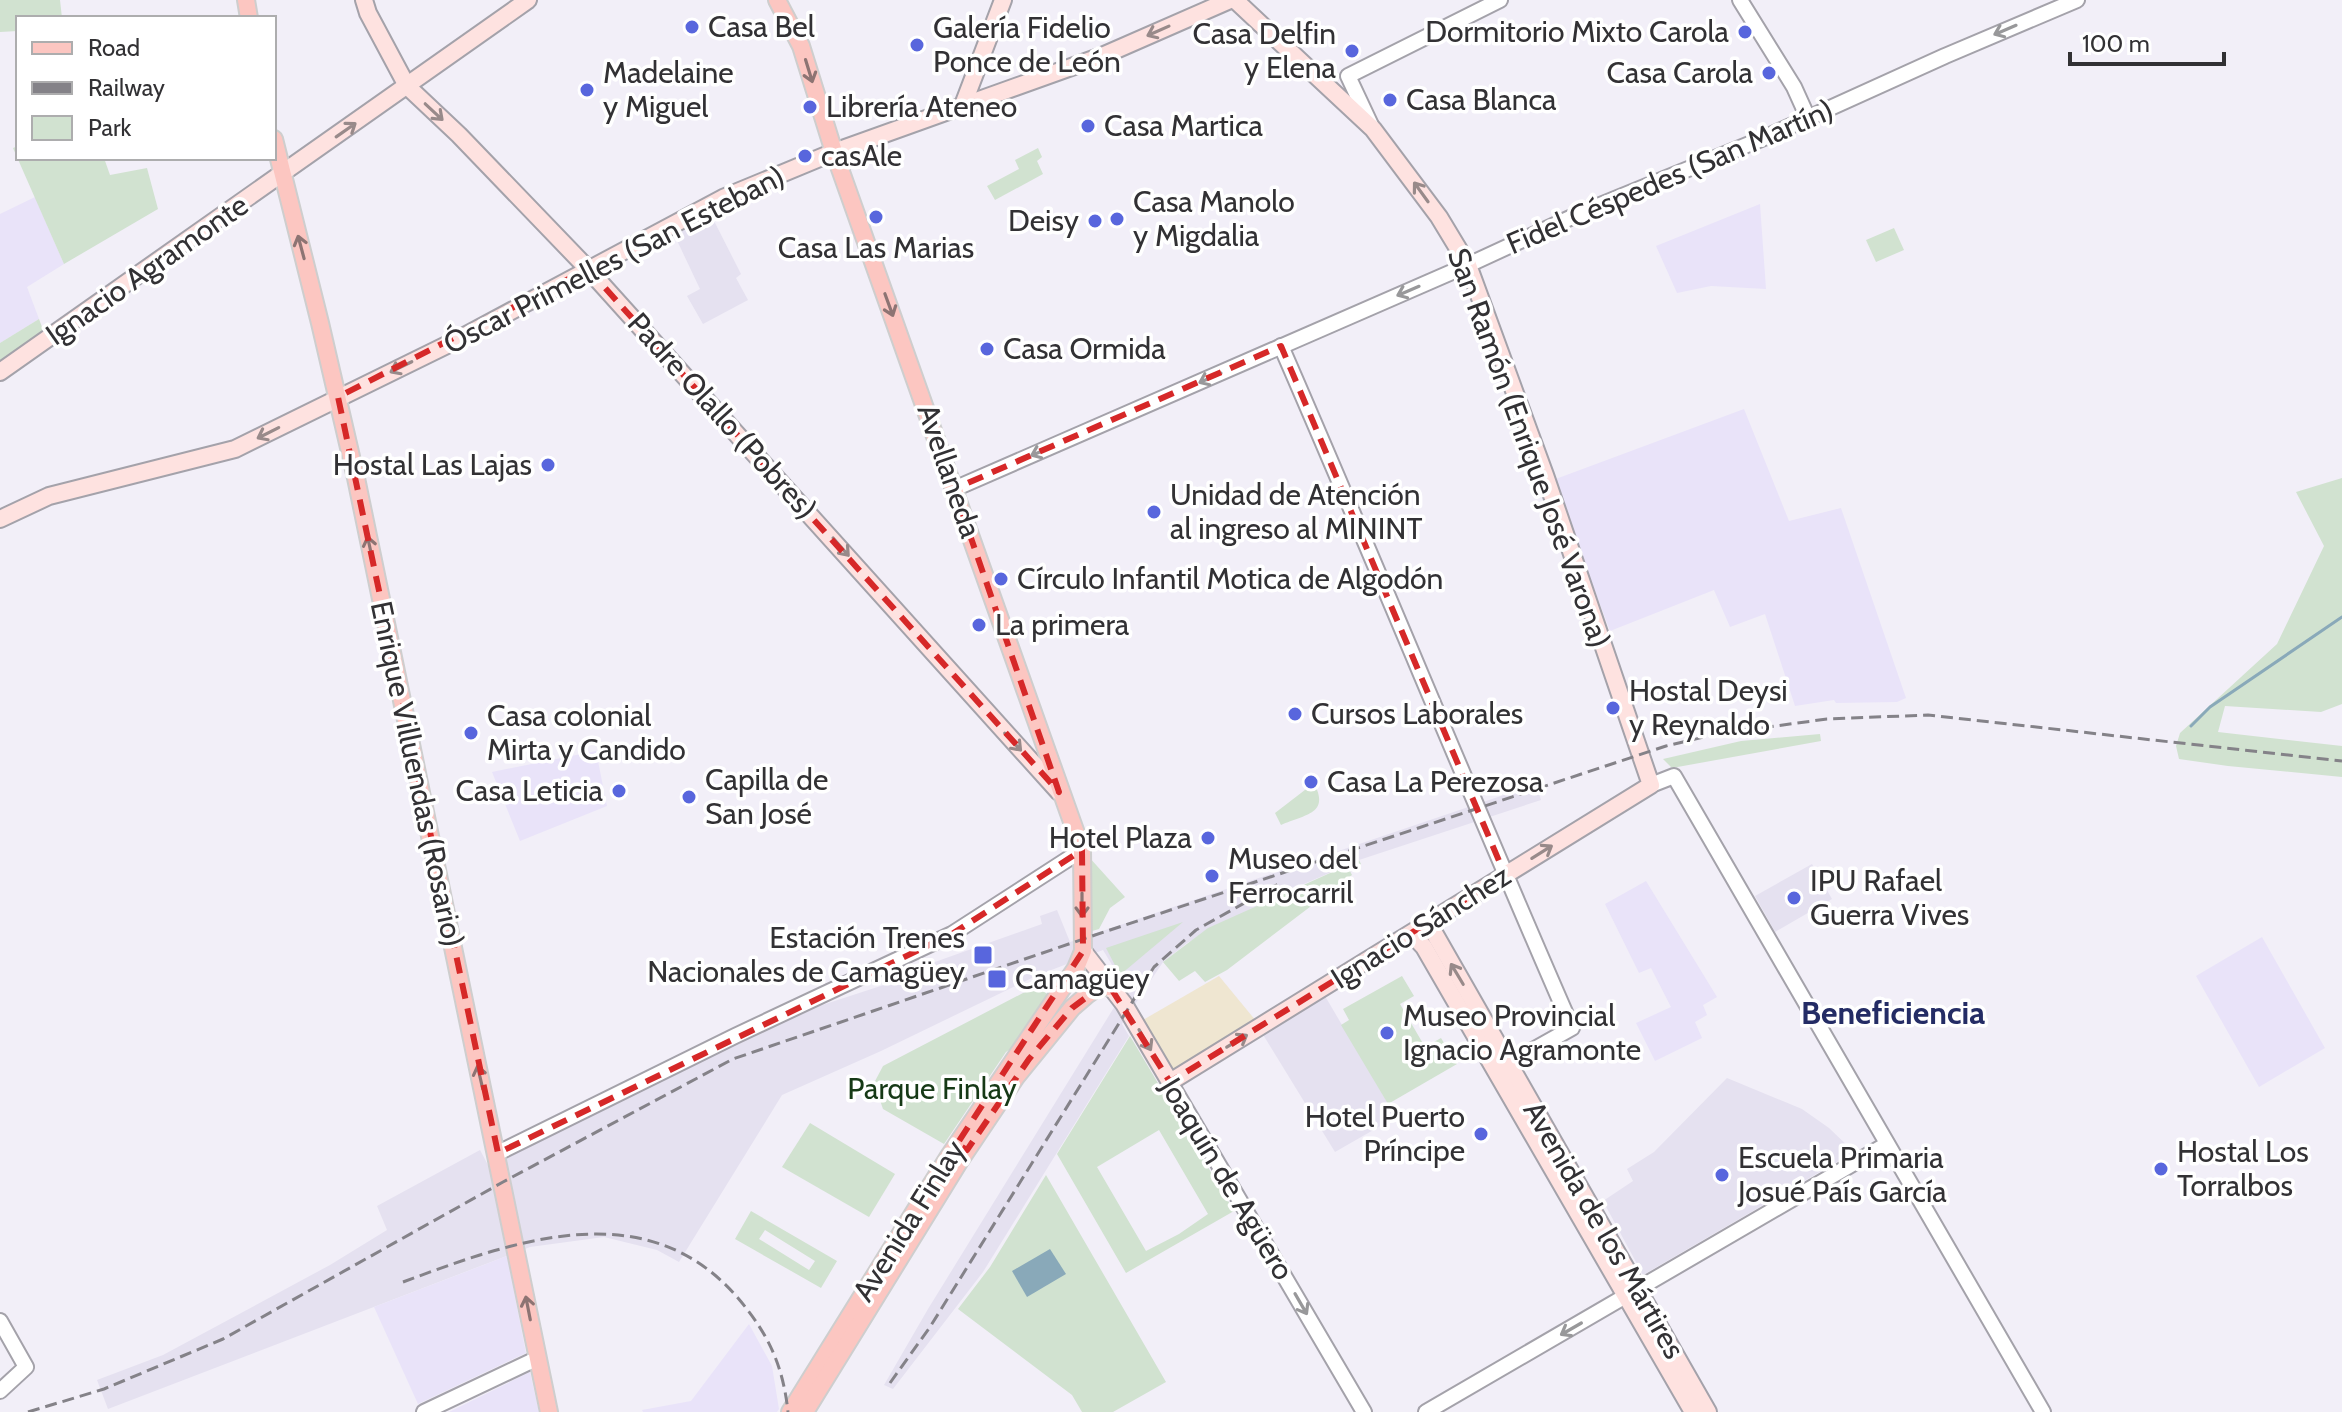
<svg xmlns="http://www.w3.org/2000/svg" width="2342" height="1412" font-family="Cabin,sans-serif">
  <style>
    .built { fill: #e5e1f0 }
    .industrial { fill: #e9e3f9 }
    .medical { fill: #efe6d1 }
    .green { fill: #d1e2d0; fill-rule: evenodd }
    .water { fill: #89a9b9 }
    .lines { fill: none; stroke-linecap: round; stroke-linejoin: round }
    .stream { stroke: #89a9b9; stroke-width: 3 }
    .tertiary-casing { stroke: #a4a2aa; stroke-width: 18 }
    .secondary-casing { stroke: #a4a2aa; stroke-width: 20 }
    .primary-casing { stroke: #cecece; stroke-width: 20 }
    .tertiary { stroke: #fff; stroke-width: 14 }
    .secondary { stroke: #fee2e0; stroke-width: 16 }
    .primary { stroke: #fcc6c1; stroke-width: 16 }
    .rail { stroke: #848288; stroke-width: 3; stroke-dasharray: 12 6; stroke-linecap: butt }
    .oneway { stroke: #98989a }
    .oneway2 { stroke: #988a8a }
    .oneway3 { stroke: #8d7473 }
    .marked { fill: none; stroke: #d62828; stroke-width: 6; stroke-dasharray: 16 10; stroke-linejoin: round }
    .poi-dot { fill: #5866dd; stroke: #fff; stroke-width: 3 }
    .labels { text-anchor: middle; stroke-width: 7; stroke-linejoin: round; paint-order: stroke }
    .poi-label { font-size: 30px; fill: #323134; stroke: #fff; text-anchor: start }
    .street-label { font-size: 30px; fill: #323134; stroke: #fff }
    .park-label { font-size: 30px; fill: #163916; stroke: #fff }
    .neighbourhood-label { font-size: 32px; font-weight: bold; fill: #242c65; stroke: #fff }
  </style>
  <rect width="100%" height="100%" fill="#f2eff8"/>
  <g class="built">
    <path d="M710 213 741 274 736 278 748 300 703 324 687 296 700 289 673 232Z"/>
    <path d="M1536 784 1541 800 1359 860 1274 897 1187 943 1163 962 1122 1024 1129 1036 983 1272 893 1389 884 1385 928 1309 1126 988 1103 950 1036 976 881 1051 782 1095 679 1262 657 1250 604 1237 530 1247 108 1409 97 1380 163 1355 330 1265 387 1230 377 1206 480 1150 488 1165 631 1093 810 1009 896 981 901 974 1042 924 1040 916 1057 910 1070 942Z"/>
    <path d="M1812 864 1832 899 1775 932 1755 896Z"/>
    <path d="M1325 996 1396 1117 1335 1152 1262 1033Z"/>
    <path d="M1727 1078 1802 1109 1829 1128 1854 1152 1643 1275 1603 1201 1633 1181 1627 1169 1654 1152Z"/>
  </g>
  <g class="industrial">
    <path d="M35 197 64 264 27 287 39 319 0 343V214Z"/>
    <path d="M1760 204 1766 289 1711 286 1677 293 1656 246Z"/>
    <path d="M1744 409 1789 521 1841 508 1906 698 1897 702 1836 703 1834 700 1795 706 1765 614 1730 627 1714 590 1610 631 1553 480Z"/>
    <path d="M596 751 607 806 520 841 492 772Z"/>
    <path d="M1646 881 1717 997 1703 1005 1707 1015 1695 1022 1702 1038 1655 1061 1636 1023 1671 1007 1651 968 1639 973 1605 904Z"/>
    <path d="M2262 937 2325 1048 2259 1087 2196 976Z"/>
    <path d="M507 1256 526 1353 418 1404 374 1307Z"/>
    <path d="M749 1324 772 1366 779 1409 777 1412H643L642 1410 691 1401Z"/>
    <path d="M530 1372 539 1412H449Z"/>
  </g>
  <path class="medical" d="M1219 976 1261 1027 1170 1082 1136 1024Z"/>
  <g class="green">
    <path d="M0 0H60L62 18H18V31L0 32Z"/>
    <path d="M18 146V158H104L110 175 147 168 158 209 64 264 13 148Z"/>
    <path d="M1038 148 1042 157 1037 161 1043 174 995 200 987 186 1019 169 1015 160Z"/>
    <path d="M1894 228 1904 250 1876 262 1866 240Z"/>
    <path d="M39 319 45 335 0 366V343Z"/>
    <path d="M2342 478V704L2321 712 2225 706 2218 732 2342 746V777L2228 766 2179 759 2176 746 2180 733 2277 644 2324 546 2296 492Z"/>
    <path d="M1820 734 1821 741 1672 768 1663 759 1741 741Z"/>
    <path d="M1314 783C1330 814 1306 814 1281 825L1275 813Z"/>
    <path d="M1088 856 1125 897 1110 908 1099 929 1092 931Z"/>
    <path d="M1359 860 1361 864 1350 871 1352 875 1227 970 1205 982 1195 971 1179 981 1163 962 1208 928Z"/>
    <path d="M1183 922 1120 975 1106 948Z"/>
    <path d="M1402 976 1414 996 1400 1004 1425 1047 1441 1038 1457 1064 1388 1104 1341 1025 1349 1020 1343 1009Z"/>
    <path d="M1040 988 1047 994V999L1013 1047 1006 1052 944 1144 883 1109 874 1083 883 1066 1023 993Z"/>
    <path d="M1130 1036 1234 1211 1126 1273 1057 1154ZM1159 1130 1208 1214 1179 1234 1146 1251 1097 1167Z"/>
    <path d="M810 1123 895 1174 869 1217 782 1167Z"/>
    <path d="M1046 1175 1166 1382 1113 1412H1082L1072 1395 958 1309 990 1267Z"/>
    <path d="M751 1211 837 1261 821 1288 735 1239ZM765 1230 815 1261 809 1270 759 1239Z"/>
  </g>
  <path class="water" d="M1050 1249 1066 1274 1027 1297 1012 1271Z"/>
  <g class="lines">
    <path class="stream" d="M2191 726 2210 707 2342 617"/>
    <g class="tertiary-casing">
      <g id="tertiary">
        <path d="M1740 0 1794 87 1808 118"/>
        <path d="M1371 125 1348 76 1500 0"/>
        <path d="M1281 346C1380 573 1473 802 1572 1028L1501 1068"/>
        <path d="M954 489 1468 265 1583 212 1764 138 1945 56 2077 0"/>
        <path d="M1651 785 1674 776 2043 1412"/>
        <path d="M1170 1082 1364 1412"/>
        <path d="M498 1153 735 1036 952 934 1082 850"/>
        <path d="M0 1321 26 1367 0 1391"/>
        <path d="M424 1412 538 1358"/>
        <path d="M1426 1412 1887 1144"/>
      </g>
    </g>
    <g class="secondary-casing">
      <g id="secondary">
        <path d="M364 0 368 13 407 86 459 135 588 269 1059 792"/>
        <path d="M963 105 1003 0"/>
        <path d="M0 372 528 0"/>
        <path d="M0 519 49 496 235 449 457 340 723 198 834 152 1102 56 1230 0"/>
        <path d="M1429 924 1708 1412"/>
        <path d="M1412 934 1424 947 1693 1412"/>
        <path d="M1083 951 1124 1004 1170 1082 1651 785 1545 475 1468 265 1439 217 1373 129 1235 0"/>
      </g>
    </g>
    <g class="primary-casing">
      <g id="primary">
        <path d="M246 0 249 18"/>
        <path d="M777 0 801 46 834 152 1082 850 1083 951 1076 968 949 1156 790 1412"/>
        <path d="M274 139 320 323 356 478 549 1412"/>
        <path d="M805 1412 959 1162 1016 1077 1072 1008 1087 995 1098 987H1111"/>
      </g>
    </g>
    <use href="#tertiary" class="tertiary"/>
    <use href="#secondary" class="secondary"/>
    <use href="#primary" class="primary"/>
    <g class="rail">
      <path d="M403 1282C513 1241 646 1192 737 1297 768 1333 783 1365 788 1412"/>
      <path d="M890 1383 930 1327 1154 967 1196 930 1282 882"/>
      <path d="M28 1412 104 1389 223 1339 503 1182 733 1059 1095 935 1666 746 1717 734 1827 719 1928 715 2342 761"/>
    </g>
  </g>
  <defs><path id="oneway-shaft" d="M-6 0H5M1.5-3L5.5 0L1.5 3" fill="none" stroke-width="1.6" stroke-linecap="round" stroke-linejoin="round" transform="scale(2)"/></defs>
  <g class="oneway">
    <use href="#oneway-shaft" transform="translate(2005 30) rotate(157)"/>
    <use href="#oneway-shaft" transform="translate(1408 291) rotate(157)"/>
    <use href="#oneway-shaft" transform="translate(1210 378) rotate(156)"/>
    <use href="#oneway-shaft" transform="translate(1042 451) rotate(157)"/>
    <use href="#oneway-shaft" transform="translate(1301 1304) rotate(60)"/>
    <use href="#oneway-shaft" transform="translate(1571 1329) rotate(150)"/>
  </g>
  <g class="oneway2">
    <use href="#oneway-shaft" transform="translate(1158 31) rotate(156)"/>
    <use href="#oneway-shaft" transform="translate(434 112) rotate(43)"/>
    <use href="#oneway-shaft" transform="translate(346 130) rotate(-35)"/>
    <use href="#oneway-shaft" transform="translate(1421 192) rotate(-126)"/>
    <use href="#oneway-shaft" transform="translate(401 367) rotate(154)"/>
    <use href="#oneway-shaft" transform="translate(268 433) rotate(153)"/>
    <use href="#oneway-shaft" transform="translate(841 547) rotate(49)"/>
    <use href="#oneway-shaft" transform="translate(1013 742) rotate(47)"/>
    <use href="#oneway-shaft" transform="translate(1542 852) rotate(-32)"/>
    <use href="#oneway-shaft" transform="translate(1457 974) rotate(-121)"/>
    <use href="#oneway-shaft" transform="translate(1145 1040) rotate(60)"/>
    <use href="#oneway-shaft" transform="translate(1237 1041) rotate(-31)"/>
  </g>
  <g class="oneway3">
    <use href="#oneway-shaft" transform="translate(809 71) rotate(73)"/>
    <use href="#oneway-shaft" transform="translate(301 247) rotate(-105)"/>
    <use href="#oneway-shaft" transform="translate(889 305) rotate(70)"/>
    <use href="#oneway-shaft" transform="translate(370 548) rotate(-102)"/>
    <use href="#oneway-shaft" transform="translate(1082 905) rotate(90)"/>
    <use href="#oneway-shaft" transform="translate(480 1077) rotate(-103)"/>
    <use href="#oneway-shaft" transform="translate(528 1308) rotate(-101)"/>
  </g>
  <path class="marked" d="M588 269 1059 792 954 489 1281 346 1505 875 1170 1082 1107 982 1072 1008 1029 1059 967 1150 957 1144 1083 951 1082 850 952 934 498 1153 338 397Z"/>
  <g class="poi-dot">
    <circle cx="692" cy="27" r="8"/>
    <circle cx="1745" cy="32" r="8"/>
    <circle cx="917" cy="45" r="8"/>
    <circle cx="1352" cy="51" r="8"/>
    <circle cx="1769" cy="73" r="8"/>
    <circle cx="587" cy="90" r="8"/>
    <circle cx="1390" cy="100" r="8"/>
    <circle cx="810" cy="107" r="8"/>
    <circle cx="1088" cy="126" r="8"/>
    <circle cx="805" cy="156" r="8"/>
    <circle cx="876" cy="217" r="8"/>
    <circle cx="1117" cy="219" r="8"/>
    <circle cx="1095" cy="221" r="8"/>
    <circle cx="987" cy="349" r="8"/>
    <circle cx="548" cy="465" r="8"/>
    <circle cx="1154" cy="512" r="8"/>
    <circle cx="1001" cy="579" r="8"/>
    <circle cx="979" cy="625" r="8"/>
    <circle cx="1613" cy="708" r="8"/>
    <circle cx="1295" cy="714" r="8"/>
    <circle cx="471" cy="733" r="8"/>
    <circle cx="1311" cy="782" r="8"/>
    <circle cx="619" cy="791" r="8"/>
    <circle cx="689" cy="797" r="8"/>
    <circle cx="1208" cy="838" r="8"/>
    <circle cx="1212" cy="876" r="8"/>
    <circle cx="1794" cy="898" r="8"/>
    <rect x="973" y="945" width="20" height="20" rx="4"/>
    <rect x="987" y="969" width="20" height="20" rx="4"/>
    <circle cx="1387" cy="1033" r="8"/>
    <circle cx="1481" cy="1134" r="8"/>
    <circle cx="2161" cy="1169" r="8"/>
    <circle cx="1722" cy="1175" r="8"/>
  </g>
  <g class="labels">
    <g class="poi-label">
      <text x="708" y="37">Casa Bel</text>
      <text x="933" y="38">Galería Fidelio<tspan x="933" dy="34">Ponce de León</tspan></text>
      <text x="1729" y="42" text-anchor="end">Dormitorio Mixto Carola</text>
      <text x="1336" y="44" text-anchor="end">Casa Delfin<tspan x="1336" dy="34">y Elena</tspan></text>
      <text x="603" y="83">Madelaine<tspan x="603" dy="34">y Miguel</tspan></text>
      <text x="1753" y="83" text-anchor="end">Casa Carola</text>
      <text x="1406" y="110">Casa Blanca</text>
      <text x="826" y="117">Librería Ateneo</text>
      <text x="1104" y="136">Casa Martica</text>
      <text x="821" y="166">casAle</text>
      <text x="1133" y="212">Casa Manolo<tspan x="1133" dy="34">y Migdalia</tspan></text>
      <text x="1079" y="231" text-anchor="end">Deisy</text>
      <text x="876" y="258" text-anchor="middle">Casa Las Marias</text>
      <text x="1003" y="359">Casa Ormida</text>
      <text x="532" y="475" text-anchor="end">Hostal Las Lajas</text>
      <text x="1170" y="505">Unidad de Atención<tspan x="1170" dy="34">al ingreso al MININT</tspan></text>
      <text x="1017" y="589">Círculo Infantil Motica de Algodón</text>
      <text x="995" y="635">La primera</text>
      <text x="1629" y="701">Hostal Deysi<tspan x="1629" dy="34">y Reynaldo</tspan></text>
      <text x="1311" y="724">Cursos Laborales</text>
      <text x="487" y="726">Casa colonial<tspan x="487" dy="34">Mirta y Candido</tspan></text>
      <text x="705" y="790">Capilla de<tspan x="705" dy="34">San José</tspan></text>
      <text x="1327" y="792">Casa La Perezosa</text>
      <text x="603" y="801" text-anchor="end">Casa Leticia</text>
      <text x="1192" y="848" text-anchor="end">Hotel Plaza</text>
      <text x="1228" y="869">Museo del<tspan x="1228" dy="34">Ferrocarril</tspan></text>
      <text x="1810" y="891">IPU Rafael<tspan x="1810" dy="34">Guerra Vives</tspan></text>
      <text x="965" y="948" text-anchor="end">Estación Trenes<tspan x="965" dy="34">Nacionales de Camagüey</tspan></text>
      <text x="1015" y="989">Camagüey</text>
      <text x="1403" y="1026">Museo Provincial<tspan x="1403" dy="34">Ignacio Agramonte</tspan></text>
      <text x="1465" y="1127" text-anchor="end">Hotel Puerto<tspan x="1465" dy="34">Príncipe</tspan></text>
      <text x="2177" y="1162">Hostal Los<tspan x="2177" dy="34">Torralbos</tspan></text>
      <text x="1738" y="1168">Escuela Primaria<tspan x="1738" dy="34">Josué País García</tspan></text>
    </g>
    <g class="street-label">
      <text transform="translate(1670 177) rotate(-23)" y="10">Fidel Céspedes (San Martín)</text>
      <text transform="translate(614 260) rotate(-27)" y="10">Óscar Primelles (San Esteban)</text>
      <text transform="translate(147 270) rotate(-35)" y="10">Ignacio Agramonte</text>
      <text transform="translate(722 416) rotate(48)" y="10">Padre Olallo (Pobres)</text>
      <text transform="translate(1529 448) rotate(70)" y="10">San Ramón (Enrique José Varona)</text>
      <text transform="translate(949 471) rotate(71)" y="10">Avellaneda</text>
      <text transform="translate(417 774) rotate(78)" y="10">Enrique Villuendas (Rosario)</text>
      <text transform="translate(1421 927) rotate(-32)" y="10">Ignacio Sánchez</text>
      <text transform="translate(1227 1179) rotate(59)" y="10">Joaquín de Agüero</text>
      <text transform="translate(909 1221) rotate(-58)" y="10">Avenida Finlay</text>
      <text transform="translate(1604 1230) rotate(60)" y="10">Avenida de los Mártires</text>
    </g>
    <g class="park-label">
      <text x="932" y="1099">Parque Finlay</text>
    </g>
    <g class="neighbourhood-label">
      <text x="1893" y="1024">Beneficiencia</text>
    </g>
  </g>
  <rect x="16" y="16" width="260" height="144" fill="#ffffff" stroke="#adadae" stroke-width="2"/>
  <rect x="32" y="42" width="40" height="12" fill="#fcc6c1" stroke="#adadae" stroke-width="2"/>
  <text x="88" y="56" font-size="24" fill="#323134">Road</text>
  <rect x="32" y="82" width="40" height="12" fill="#848288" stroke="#adadae" stroke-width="2"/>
  <text x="88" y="96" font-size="24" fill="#323134">Railway</text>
  <rect x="32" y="116" width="40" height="24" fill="#d1e2d0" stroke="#adadae" stroke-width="2"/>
  <text x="88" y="136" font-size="24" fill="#323134">Park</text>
  <path d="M2070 52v12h154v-12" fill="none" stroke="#323134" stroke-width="4"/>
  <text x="2082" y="52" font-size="24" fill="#323134" stroke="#ffffff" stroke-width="6" paint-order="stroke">100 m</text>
</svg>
